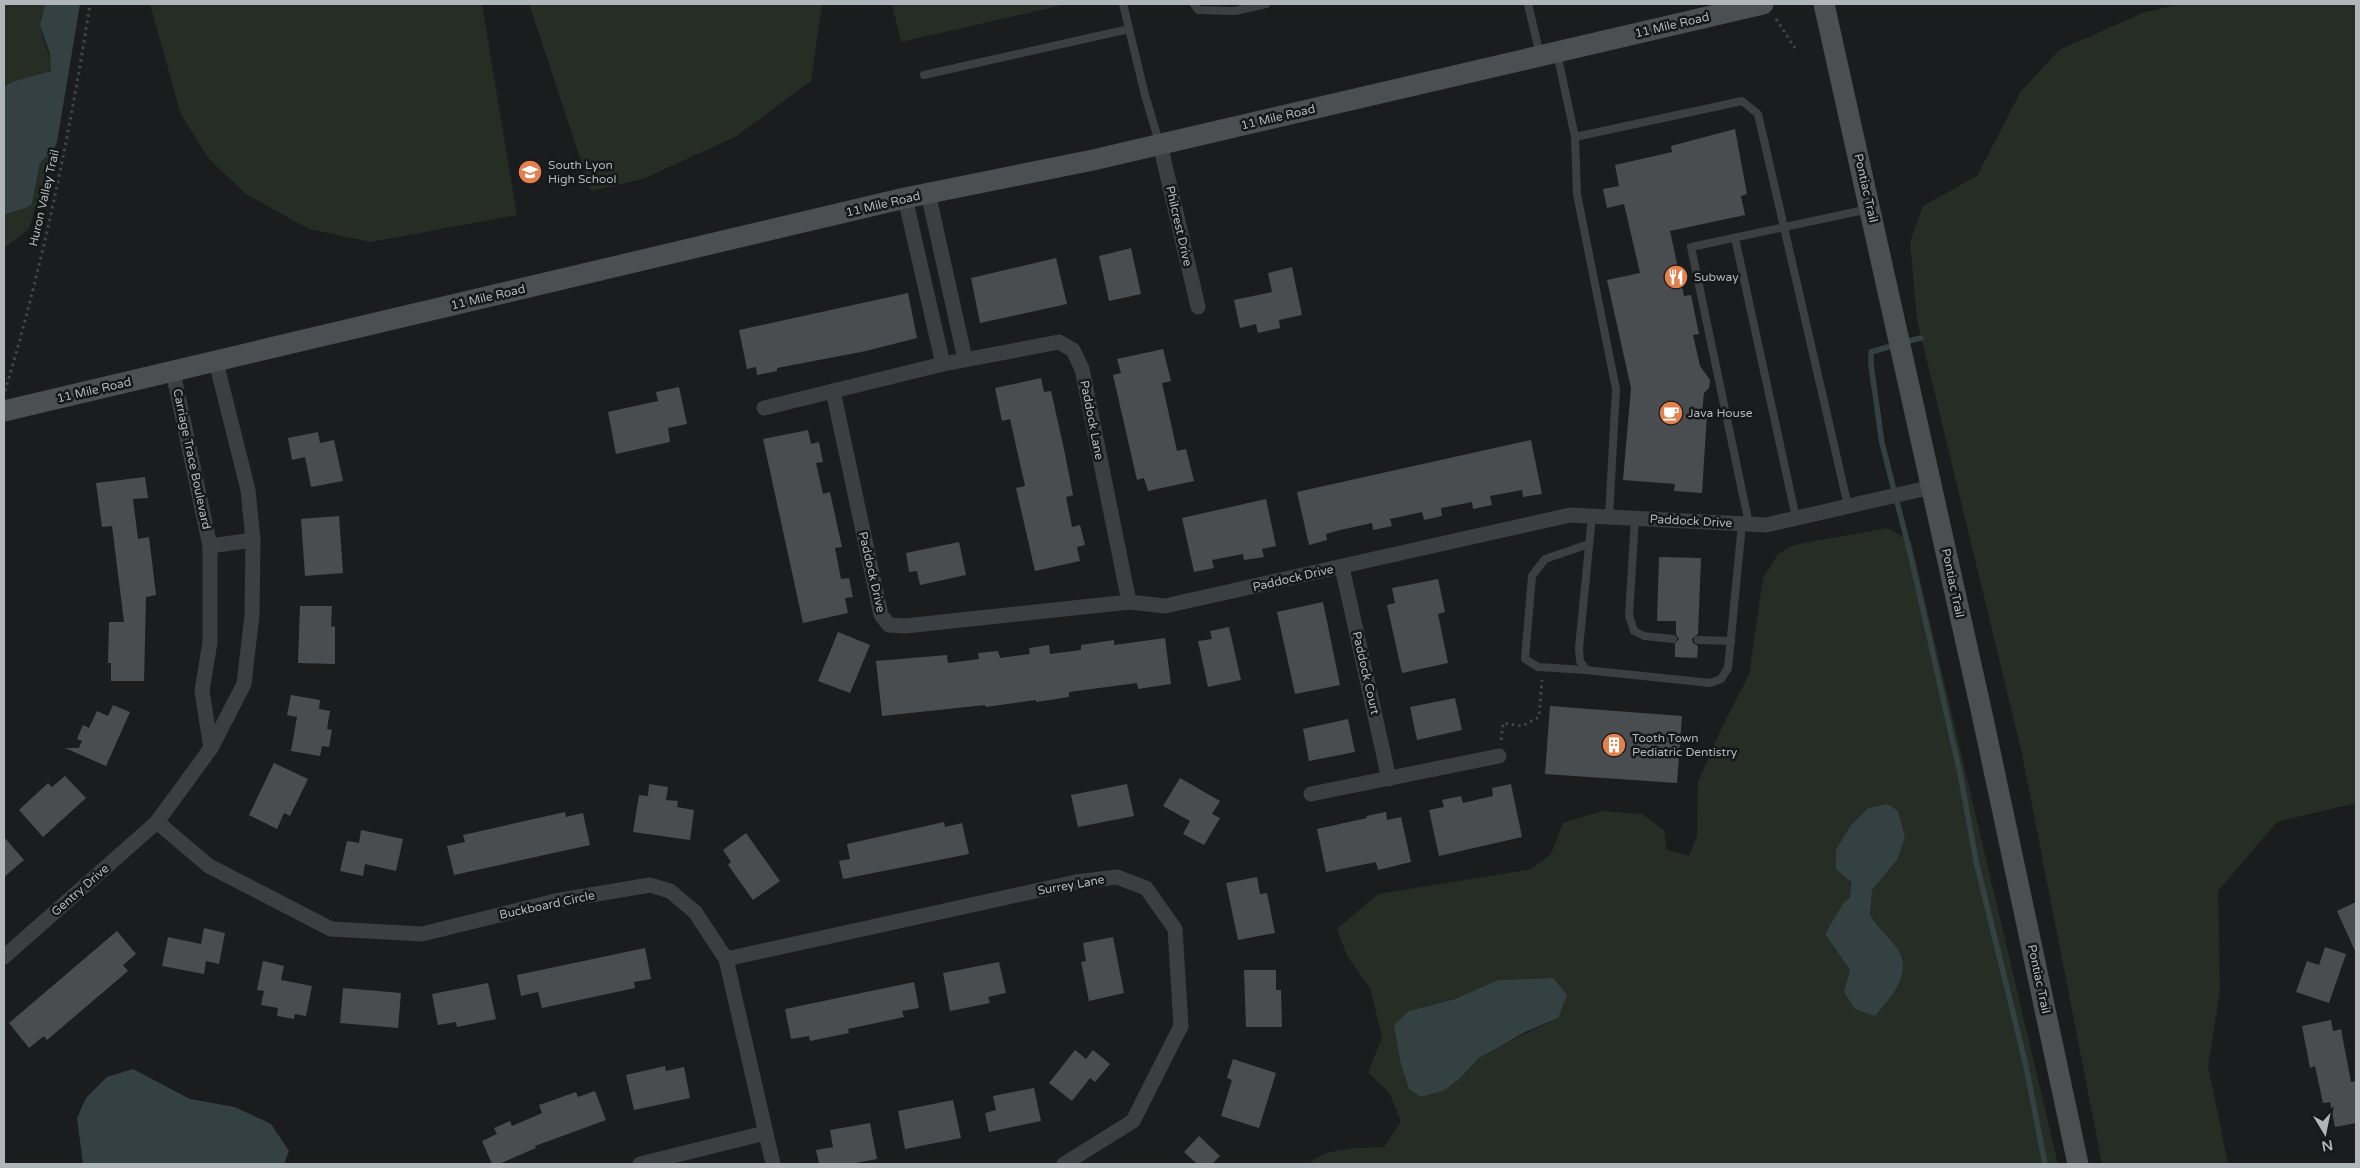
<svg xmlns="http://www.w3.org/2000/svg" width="2360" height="1168" font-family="'Varela Round',sans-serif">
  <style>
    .green { fill: #262d25; fill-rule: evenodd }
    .water { fill: #344142 }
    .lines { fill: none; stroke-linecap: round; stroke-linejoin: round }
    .stream { stroke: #344142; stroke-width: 5.5 }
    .building { fill: #4a4d4f }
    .path { stroke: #424649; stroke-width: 3; stroke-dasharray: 2.5 4; stroke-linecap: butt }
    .lane { stroke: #3c3f42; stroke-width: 8 }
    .street { stroke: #3c3f42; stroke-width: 15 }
    .secondary { stroke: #4b4f51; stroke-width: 21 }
    .labels { text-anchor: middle; stroke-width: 5; stroke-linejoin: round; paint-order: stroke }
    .street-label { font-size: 12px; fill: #afb7bb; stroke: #161718 }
    .poi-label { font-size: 12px; fill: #afb7bb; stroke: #161718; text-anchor: start }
  </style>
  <rect width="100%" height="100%" fill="#1b1c1d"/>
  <g class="green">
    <path d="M4 4H45C44 9 42 14 41 19 39 35 50 52 52 67 48 77 15 80 4 87Z"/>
    <path d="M150 4H482L517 215 371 242 309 229 246 194 210 160 181 115Z"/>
    <path d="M529 4H822L811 81 735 137 643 179 591 191Z"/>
    <path d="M892 4H1067L901 42Z"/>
    <path d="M2182 4H2356V803L2277 822 2218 891 2220 991 2208 1066 2228 1164H2102L2022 754 1917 320 1910 242 1923 206 1977 176 2021 91 2059 50 2145 12Z"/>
    <path d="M54 149 29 229 4 248V216C12 209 25 212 32 203L40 163Z"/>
    <path d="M1887 528 1911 541 2058 1164H1309C1324 1147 1363 1148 1384 1147L1401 1122 1389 1092 1368 1073 1382 1037 1370 988 1347 956 1337 929 1378 894 1532 869 1551 854 1563 823 1602 811 1642 814 1664 830 1667 850 1689 856 1697 836 1698 782 1723 725 1749 675 1763 578 1778 554 1794 545ZM1887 804 1897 860 1872 890 1870 915 1882 933 1850 970 1825 934 1842 905 1850 897 1851 825 1868 808ZM1553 978 1558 1018 1495 1048 1479 1058 1460 1078 1409 1011 1455 999 1498 980Z"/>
  </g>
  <g class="water">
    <path d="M45 4H80L57 142 54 149 40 163 32 203C25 212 12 209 4 216V87L12 82 51 71 50 54 40 25Z"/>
    <path d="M1887 804 1898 811 1905 837 1897 860 1872 890 1870 915C1878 928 1891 939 1899 951 1912 975 1889 1000 1875 1016L1855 1009 1844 992 1850 970 1825 934 1842 905 1850 897 1851 882 1836 869V850L1851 825 1868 808Z"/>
    <path d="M1553 978 1567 995 1558 1018 1525 1032 1479 1058 1460 1078 1445 1090 1421 1097 1409 1089 1401 1064 1394 1025 1409 1011 1455 999 1498 980Z"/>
    <path d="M133 1069 190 1099 235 1107 271 1124 289 1151 284 1164H83L77 1118 86 1098 107 1077Z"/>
  </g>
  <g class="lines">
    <g class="stream">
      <path d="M1904 342 1921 338"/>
      <path d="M1895 345 1871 352V365L1882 443 1911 557 1960 773 1976 861 2026 1066 2045 1164"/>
    </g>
  </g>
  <g class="building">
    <path d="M1735 129 1747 194 1741 196 1745 215 1670 231 1684 296 1691 295 1699 334 1693 335 1700 366 1710 380 1709 388 1704 393 1702 413 1707 414 1702 493 1674 491 1675 484 1623 480 1631 388 1607 280 1640 273 1624 204 1607 208 1603 189 1619 186 1615 165 1672 152 1671 146Z"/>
    <path d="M1131 248 1141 294 1109 301 1099 256Z"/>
    <path d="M1056 258 1067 304 980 323 971 278Z"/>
    <path d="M1292 267 1302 315 1279 320 1280 328 1258 333 1256 324 1240 328 1234 300 1272 292 1268 273Z"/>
    <path d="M908 293 917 338 866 351 777 368V371L757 375 756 367 747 369 739 330Z"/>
    <path d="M1163 349 1171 381 1162 383 1177 451 1186 449 1194 481 1148 491 1144 478 1137 480 1113 375 1121 373 1117 359Z"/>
    <path d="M1041 378 1044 392 1051 391 1064 449 1073 495 1066 497 1072 527 1080 525 1085 545 1077 547 1080 561 1035 571 1016 488 1025 486 1010 419 1002 421 995 388Z"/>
    <path d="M679 387 687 424 668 428 670 442 616 454 608 412 658 401 656 392Z"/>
    <path d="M808 430 811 444 819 442 823 462 816 463 823 494 830 492 842 547 835 548 841 579 849 578 853 597 845 598 848 613 803 623 763 439Z"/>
    <path d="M318 432 320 443 334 440 343 481 311 487 305 457 292 460 288 438Z"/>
    <path d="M1531 440 1542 494 1523 497 1522 490 1490 496 1492 505 1473 509 1472 502 1441 508 1442 516 1424 520 1422 512 1390 519 1392 526 1373 530 1372 523 1340 530 1326 534 1327 540 1309 545 1297 492Z"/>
    <path d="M145 477 148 498 133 499 138 539 149 537 156 595 146 597 144 681H111V663H108L109 622H124L112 526 102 527 96 483Z"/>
    <path d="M1266 499 1276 546 1262 549 1264 557 1244 560 1243 554 1212 560 1214 568 1194 572 1182 518Z"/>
    <path d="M339 516 343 573 305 576 301 519Z"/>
    <path d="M959 542 966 575 920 585 917 571 909 572 906 553Z"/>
    <path d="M1659 557 1701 558 1698 634 1692 639 1693 643 1698 646 1697 658 1675 657V644L1679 639 1676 634V621H1657Z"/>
    <path d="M1438 579 1445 612 1438 614 1448 663 1402 673 1387 605 1395 603 1392 588Z"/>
    <path d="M1323 602 1340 685 1295 694 1277 612Z"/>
    <path d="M300 606H332L331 626 335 627V664L298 663Z"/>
    <path d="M1229 627 1241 680 1208 687 1198 641 1212 639 1210 631Z"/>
    <path d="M838 632 870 645 850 693 818 681Z"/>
    <path d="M1165 638 1171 684 1138 689 1137 683 1069 692V697L1036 702V700L986 707 985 705 882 716 876 661 947 655 948 663 979 659 978 653 998 651 1000 658 1030 654 1029 648 1049 645 1050 654 1081 650V645L1114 640V645Z"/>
    <path d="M291 695 320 700 319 709 330 711 327 729 332 730 329 747 322 746 320 756 291 751 297 717 287 715Z"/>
    <path d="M1455 698 1462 730 1417 740 1410 707Z"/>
    <path d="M113 705 130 712 106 766 65 748H79L82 741 77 739 83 725 89 728 97 711 108 716Z"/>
    <path d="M1550 706 1682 716 1677 783 1545 774Z"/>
    <path d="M1348 719 1355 752 1309 761 1303 729Z"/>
    <path d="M274 763 308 779 290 816 284 813 277 829 249 815Z"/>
    <path d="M65 776 86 798 43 837 19 810 48 783 52 787Z"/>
    <path d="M1180 778 1220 801 1212 814 1220 818 1204 845 1183 834 1190 821 1163 806Z"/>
    <path d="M649 784 668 787 666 800 678 801 677 807 694 810 690 840 633 832 639 795 648 796Z"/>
    <path d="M1127 784 1134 816 1078 827 1071 795Z"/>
    <path d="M1511 784 1522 837 1439 856 1429 810 1444 807 1442 800 1461 796 1463 803 1493 796 1492 788Z"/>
    <path d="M565 812 566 817 583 813 590 845 454 875 447 846 465 842 463 835Z"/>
    <path d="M1386 812 1387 820 1401 817 1411 862 1378 870 1376 862 1326 872 1317 829 1367 818 1366 816Z"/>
    <path d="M944 822 945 827 962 823 969 854 843 879 839 861 850 859 847 844Z"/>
    <path d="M361 830 403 839 396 871 365 864 363 876 340 871 347 841 359 843Z"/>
    <path d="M746 833 780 881 753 900 728 865 731 862 723 850Z"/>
    <path d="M4 837 24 860 4 877Z"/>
    <path d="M1257 877 1260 894 1267 893 1275 933 1238 940 1226 883Z"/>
    <path d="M2356 902V953L2337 911Z"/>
    <path d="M204 928 225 933 219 964 206 961 204 974 162 966 168 937 201 944Z"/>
    <path d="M117 931 136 954 123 965 128 971 47 1040 44 1036 29 1048 9 1023Z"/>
    <path d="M1113 937 1124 993 1089 1001 1081 962 1086 961 1083 943Z"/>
    <path d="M2325 947 2346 954 2329 1003 2296 992 2307 961 2319 965Z"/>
    <path d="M645 948 651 979 634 982 635 988 542 1008 538 992 521 996 517 975Z"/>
    <path d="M263 961 284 966 281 980 312 986 306 1016 295 1014 294 1019 277 1016 278 1008 261 1005 264 991 257 990Z"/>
    <path d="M999 962 1006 993 988 997 990 1003 950 1011 943 973Z"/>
    <path d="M1244 970H1276V990H1281L1282 1027H1246Z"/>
    <path d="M914 982 919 1008 902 1011 904 1017 848 1029 849 1033 810 1041 809 1036 791 1039 785 1009Z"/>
    <path d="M488 983 496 1019 457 1027 456 1022 438 1025 432 994Z"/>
    <path d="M343 988 401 993 398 1028 340 1023Z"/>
    <path d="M2331 1020 2333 1031 2341 1029 2351 1082 2356 1081V1123L2335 1127 2330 1102 2323 1103 2315 1066 2310 1068 2302 1026Z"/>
    <path d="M1075 1050 1086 1059 1093 1050 1110 1064 1095 1082 1090 1078 1072 1101 1049 1083Z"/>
    <path d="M1233 1059 1276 1073 1259 1128 1221 1116 1232 1080 1227 1078Z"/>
    <path d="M665 1066 666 1071 684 1067 690 1098 634 1110 626 1075Z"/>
    <path d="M1034 1088 1041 1121 989 1132 985 1113 996 1110 993 1096Z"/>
    <path d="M595 1091 606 1120 535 1146 536 1148 499 1164H492L482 1141 497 1134 494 1128 510 1121 512 1126 542 1113 539 1105 576 1092 578 1097Z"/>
    <path d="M953 1100 961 1138 905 1149 898 1111Z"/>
    <path d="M870 1123 877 1159 850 1164H819L816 1150 833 1147 830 1130Z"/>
    <path d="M1199 1136 1220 1156 1212 1164H1197L1184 1152Z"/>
  </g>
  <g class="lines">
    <g class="path">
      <path d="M1776 19 1795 48"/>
      <path d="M5 391C43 265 70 134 90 4"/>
      <path d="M1501 740 1503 723 1522 726 1539 717 1542 680"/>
    </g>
    <g class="lane">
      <path d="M1123 4 1145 95 1159 142"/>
      <path d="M1194 4 1198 10 1235 11 1266 4"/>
      <path d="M1528 4 1540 55"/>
      <path d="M1557 53 1575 137 1742 101 1758 114 1848 506"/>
      <path d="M924 75 1129 29"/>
      <path d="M1575 137 1577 194 1616 389 1609 517"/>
      <path d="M1735 238 1796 518"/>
      <path d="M1592 516 1579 648 1580 661 1586 670 1710 683 1721 679 1728 668 1742 524"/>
      <path d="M1635 518 1629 615 1634 631 1644 636 1673 639"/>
      <path d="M1749 524 1691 247 1869 209"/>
      <path d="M1698 640 1731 641"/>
      <path d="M1586 670 1538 667 1525 659 1532 576 1545 559 1589 544"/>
    </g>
    <g class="street">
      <path d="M1160 144 1198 307"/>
      <path d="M928 193 965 359"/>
      <path d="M905 198 943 364"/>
      <path d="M173 372 210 546V642L202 691 211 748"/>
      <path d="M833 391 881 615 889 625 905 626 1129 602 1165 606 1570 515 1766 525 1932 487"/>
      <path d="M764 408 943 364 1059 342 1073 350 1082 369 1129 602"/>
      <path d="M210 546 253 540"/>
      <path d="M1342 567 1389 779"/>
      <path d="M1311 794 1499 756"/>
      <path d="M157 822 209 866 331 929 422 934 555 901 650 885 670 891 695 912 726 959 773 1164"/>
      <path d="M4 957 157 822 211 748 244 684 252 615 253 540 248 490 216 362"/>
      <path d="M726 959 1076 882 1117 877 1146 888 1175 929 1181 1026 1133 1121 1064 1164"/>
      <path d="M640 1164 765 1133"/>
    </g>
    <g class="secondary">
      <path d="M1824 4 1982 714 2078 1164"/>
      <path d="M4 411 905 198 1093 160 1763 4"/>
    </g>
  </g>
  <defs>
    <g id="school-disc" transform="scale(1.25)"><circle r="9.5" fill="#e2804e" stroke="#161718"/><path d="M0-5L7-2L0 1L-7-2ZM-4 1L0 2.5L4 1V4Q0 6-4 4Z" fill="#fff"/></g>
    <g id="restaurant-disc" transform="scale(1.25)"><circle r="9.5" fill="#e2804e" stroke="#161718"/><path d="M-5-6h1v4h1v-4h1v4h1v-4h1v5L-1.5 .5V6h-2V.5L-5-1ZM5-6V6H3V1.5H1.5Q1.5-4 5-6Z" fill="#fff"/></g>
    <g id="cafe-disc" transform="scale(1.25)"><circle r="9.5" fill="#e2804e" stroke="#161718"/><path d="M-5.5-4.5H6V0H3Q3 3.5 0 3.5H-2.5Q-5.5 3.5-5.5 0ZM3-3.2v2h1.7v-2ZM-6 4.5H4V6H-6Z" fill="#fff"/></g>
    <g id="building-disc" transform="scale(1.25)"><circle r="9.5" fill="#e2804e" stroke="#161718"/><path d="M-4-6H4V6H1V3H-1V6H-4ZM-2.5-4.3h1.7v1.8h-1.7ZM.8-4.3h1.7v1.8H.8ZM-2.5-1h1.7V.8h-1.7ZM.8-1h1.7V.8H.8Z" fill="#fff"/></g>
  </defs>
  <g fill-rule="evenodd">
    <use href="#school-disc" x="530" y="172"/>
    <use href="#restaurant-disc" x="1676" y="277"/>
    <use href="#cafe-disc" x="1671" y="413"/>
    <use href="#building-disc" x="1614" y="745"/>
  </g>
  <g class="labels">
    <g class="street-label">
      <text transform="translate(1672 25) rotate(-13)" y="4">11 Mile Road</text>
      <text transform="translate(1278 117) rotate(-13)" y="4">11 Mile Road</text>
      <text transform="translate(1866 188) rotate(77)" y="4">Pontiac Trail</text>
      <text transform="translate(44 198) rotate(-77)" y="4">Huron Valley Trail</text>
      <text transform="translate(883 204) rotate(-13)" y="4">11 Mile Road</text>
      <text transform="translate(1179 226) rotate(77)" y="4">Philcrest Drive</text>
      <text transform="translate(488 297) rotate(-13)" y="4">11 Mile Road</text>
      <text transform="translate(94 390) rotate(-13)" y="4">11 Mile Road</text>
      <text transform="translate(1092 420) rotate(79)" y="4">Paddock Lane</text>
      <text transform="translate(192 459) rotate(78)" y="4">Carriage Trace Boulevard</text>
      <text transform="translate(1691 521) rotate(3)" y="4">Paddock Drive</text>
      <text transform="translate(872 572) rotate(77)" y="4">Paddock Drive</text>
      <text transform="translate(1293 578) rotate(-13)" y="4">Paddock Drive</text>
      <text transform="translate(1953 583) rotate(78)" y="4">Pontiac Trail</text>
      <text transform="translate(1366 673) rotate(77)" y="4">Paddock Court</text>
      <text transform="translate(1071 885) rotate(-10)" y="4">Surrey Lane</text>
      <text transform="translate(80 890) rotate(-41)" y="4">Gentry Drive</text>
      <text transform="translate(547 905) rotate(-12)" y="4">Buckboard Circle</text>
      <text transform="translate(2039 979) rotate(78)" y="4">Pontiac Trail</text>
    </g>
    <g class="poi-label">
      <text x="548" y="169">South Lyon<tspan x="548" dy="14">High School</tspan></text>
      <text x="1694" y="281">Subway</text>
      <text x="1688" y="417">Java House</text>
      <text x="1632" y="742">Tooth Town<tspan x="1632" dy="14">Pediatric Dentistry</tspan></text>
    </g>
  </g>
  <rect width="2360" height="1168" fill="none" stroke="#afb7bb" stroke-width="10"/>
  <g transform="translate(2325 1133) rotate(170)" stroke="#161718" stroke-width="4" paint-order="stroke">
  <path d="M0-4L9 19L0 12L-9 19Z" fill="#afb7bb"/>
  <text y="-8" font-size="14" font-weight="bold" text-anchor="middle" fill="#afb7bb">N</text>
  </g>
</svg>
